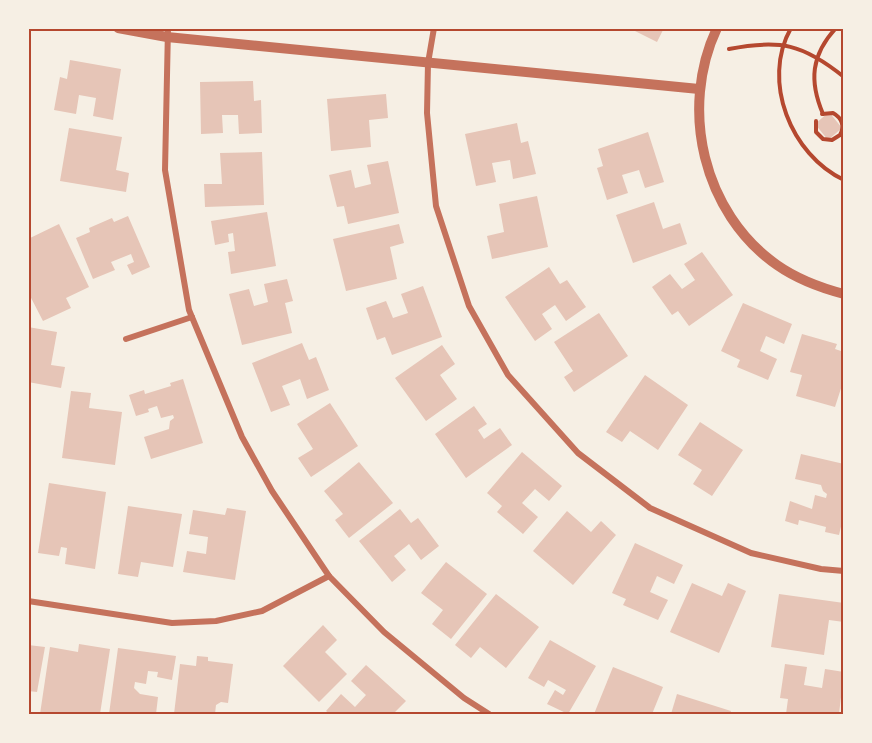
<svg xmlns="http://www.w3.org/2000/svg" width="872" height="743" font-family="Montserrat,sans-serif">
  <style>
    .building { fill: #e6c5b7 }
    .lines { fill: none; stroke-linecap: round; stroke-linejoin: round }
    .path { stroke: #b5482f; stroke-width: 4 }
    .minor { stroke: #c5725c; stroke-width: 6 }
    .tertiary { stroke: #c5725c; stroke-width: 10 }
    .neatline { fill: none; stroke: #b5482f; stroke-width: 2 }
  </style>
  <rect width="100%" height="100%" fill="#f6efe4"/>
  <g class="building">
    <path d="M629 28H664L657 42Z"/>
    <path d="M70 60 121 69 113 120 93 116 96 98 79 95 76 114 54 110 60 77 67 79Z"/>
    <path d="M253 81 254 101 261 100 262 133 239 134 238 115H222L223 133 201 134 200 82Z"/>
    <path d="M386 94 388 118 369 120 371 147 331 151 327 99Z"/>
    <path d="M829 112 842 128 828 140 815 124Z"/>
    <path d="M517 123 521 143 528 141 536 174 513 179 510 160 492 163 496 182 476 186 465 134Z"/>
    <path d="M69 128 122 137 116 170 129 173 126 192 60 181Z"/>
    <path d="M648 132 664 182 645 188 639 170 622 175 628 193 607 200 597 168 603 166 598 149Z"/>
    <path d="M262 152 264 205 205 207 204 184H222L220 153Z"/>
    <path d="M388 161 399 213 348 224 344 206 337 207 329 175 351 170 355 188 371 184 367 165Z"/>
    <path d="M537 196 548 247 492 259 487 236 504 232 499 204Z"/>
    <path d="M654 202 663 229 680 223 687 244 633 263 616 215Z"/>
    <path d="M267 212 276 266 231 274 228 252 235 251 233 233 228 234 229 242 215 245 211 221Z"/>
    <path d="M128 216 150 267 132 275 127 265 134 262 131 254 111 262 115 270 93 279 76 238 90 232 89 228 112 218 114 222Z"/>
    <path d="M59 224 89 287 66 298 71 308 43 321 28 292V239Z"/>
    <path d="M399 224 404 243 390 247 397 279 346 291 333 239Z"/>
    <path d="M702 252 733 295 689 326 678 311 672 315 652 287 670 274 682 289 695 280 684 264Z"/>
    <path d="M549 267 560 284 567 280 586 307 566 321 555 305 542 314 552 329 535 341 505 297Z"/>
    <path d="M287 279 293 301 285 303 292 333 242 345 229 294 249 289 254 306 268 302 264 284Z"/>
    <path d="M423 286 442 337 392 355 385 337 377 340 366 308 386 301 393 318 408 313 401 294Z"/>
    <path d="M743 303 792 324 784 344 766 336 760 351 777 359 768 380 737 367 740 360 721 351Z"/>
    <path d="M599 313 628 356 574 392 564 377 573 371 554 342Z"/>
    <path d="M28 327 57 332 51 365 65 367 61 388 28 382Z"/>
    <path d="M802 334 837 344 835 349 844 352V379L835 407 796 396 802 375 790 372Z"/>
    <path d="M302 343 309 360 316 357 329 390 307 399 300 379 282 386 290 405 271 412 252 363Z"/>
    <path d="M442 345 455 364 440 375 457 399 426 421 395 378Z"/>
    <path d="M645 375 688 405 658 450 630 431 622 442 606 432Z"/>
    <path d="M183 379 203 443 151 459 144 437 169 429 170 421 174 418 173 415 161 418 157 406 148 409 149 412 136 416 129 395 144 390 145 394 171 386 170 383Z"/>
    <path d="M71 391 91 393 89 408 122 412 115 465 62 458Z"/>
    <path d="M330 403 358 446 311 477 298 458 313 449 297 424Z"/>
    <path d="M474 406 487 424 478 430 484 439 500 428 512 445 466 478 435 434Z"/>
    <path d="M700 422 743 450 712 496 693 484 702 470 678 455Z"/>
    <path d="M522 452 562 486 549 501 535 489 522 503 538 517 523 534 497 512 502 506 487 493Z"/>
    <path d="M801 454 844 464V514L839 535 825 532 826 527 799 520 798 525 785 521 790 501 812 509 815 495 826 498 827 494 823 491 821 485 795 479Z"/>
    <path d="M359 462 393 503 349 538 335 520 343 514 324 491Z"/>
    <path d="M49 483 106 492 95 569 65 564 67 548 61 547 59 556 38 553Z"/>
    <path d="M128 506 182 514 173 567 141 562 138 577 118 574Z"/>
    <path d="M227 508 246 511 235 580 183 572 187 551 206 554 208 537 189 534 193 510 225 515Z"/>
    <path d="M400 509 411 523 418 518 439 546 421 560 409 544 394 556 406 570 392 582 359 541Z"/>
    <path d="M567 511 591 532 601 521 616 535 573 585 533 551Z"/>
    <path d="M635 543 683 565 674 584 657 576 650 592 668 600 658 620 623 605 626 599 612 593Z"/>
    <path d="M446 562 487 594 451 639 432 624 443 610 421 593Z"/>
    <path d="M692 583 722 596 728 583 746 591 719 653 670 632Z"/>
    <path d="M496 594 539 627 506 668 480 647 471 658 455 645Z"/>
    <path d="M779 594 844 603V622L829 620 824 655 771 647Z"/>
    <path d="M323 625 337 640 325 652 347 674 319 702 283 666Z"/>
    <path d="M550 640 596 666 568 714 547 704 555 690 563 695 566 690 548 680 544 687 528 678Z"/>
    <path d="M79 644 110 649 100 714H40L50 647 78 652Z"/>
    <path d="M28 645 45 647 37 692 28 691Z"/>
    <path d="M118 648 176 656 172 680 157 677 158 672 148 671 146 684 135 682 134 688 140 694 158 697 156 714H109Z"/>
    <path d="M197 656 208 657V661L233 664 228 703 221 702 216 705 215 714H174L180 664 196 666Z"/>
    <path d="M785 664 807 667 804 685 822 688 825 669 844 672 839 714H786L788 699 780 698Z"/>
    <path d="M366 665 406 701 393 714H330L326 711 341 694 355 707 366 695 351 681Z"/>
    <path d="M613 667 663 687 652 714H594Z"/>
    <path d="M677 694 731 711 730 714H671Z"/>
  </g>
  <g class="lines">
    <g class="path">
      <path d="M791 28C761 81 791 155 844 180"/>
      <path d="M729 49C780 39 803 44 844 77"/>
      <path d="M823 114C809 81 811 55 836 28"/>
      <path d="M816 121V132L823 139 832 140 840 135C845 126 842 118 833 113L822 114"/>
    </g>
    <g class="minor">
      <path d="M168 28 165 170 189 310 242 437 272 491 329 576 384 632 464 698 489 714"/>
      <path d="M434 28 428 63 427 113 436 206 469 306 508 375 578 453 650 508 751 553 821 569 844 571"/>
      <path d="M126 339 192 317"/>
      <path d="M28 601 172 623 216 621 262 611 329 576"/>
    </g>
    <g class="tertiary">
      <path d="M118 28 167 37 699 89"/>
      <path d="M717 28C679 109 703 213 777 265 797 279 821 288 844 294"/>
    </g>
  </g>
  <rect width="872" height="743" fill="none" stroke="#f6efe4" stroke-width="60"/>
  <rect x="30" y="30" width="812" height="683" class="neatline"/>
</svg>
